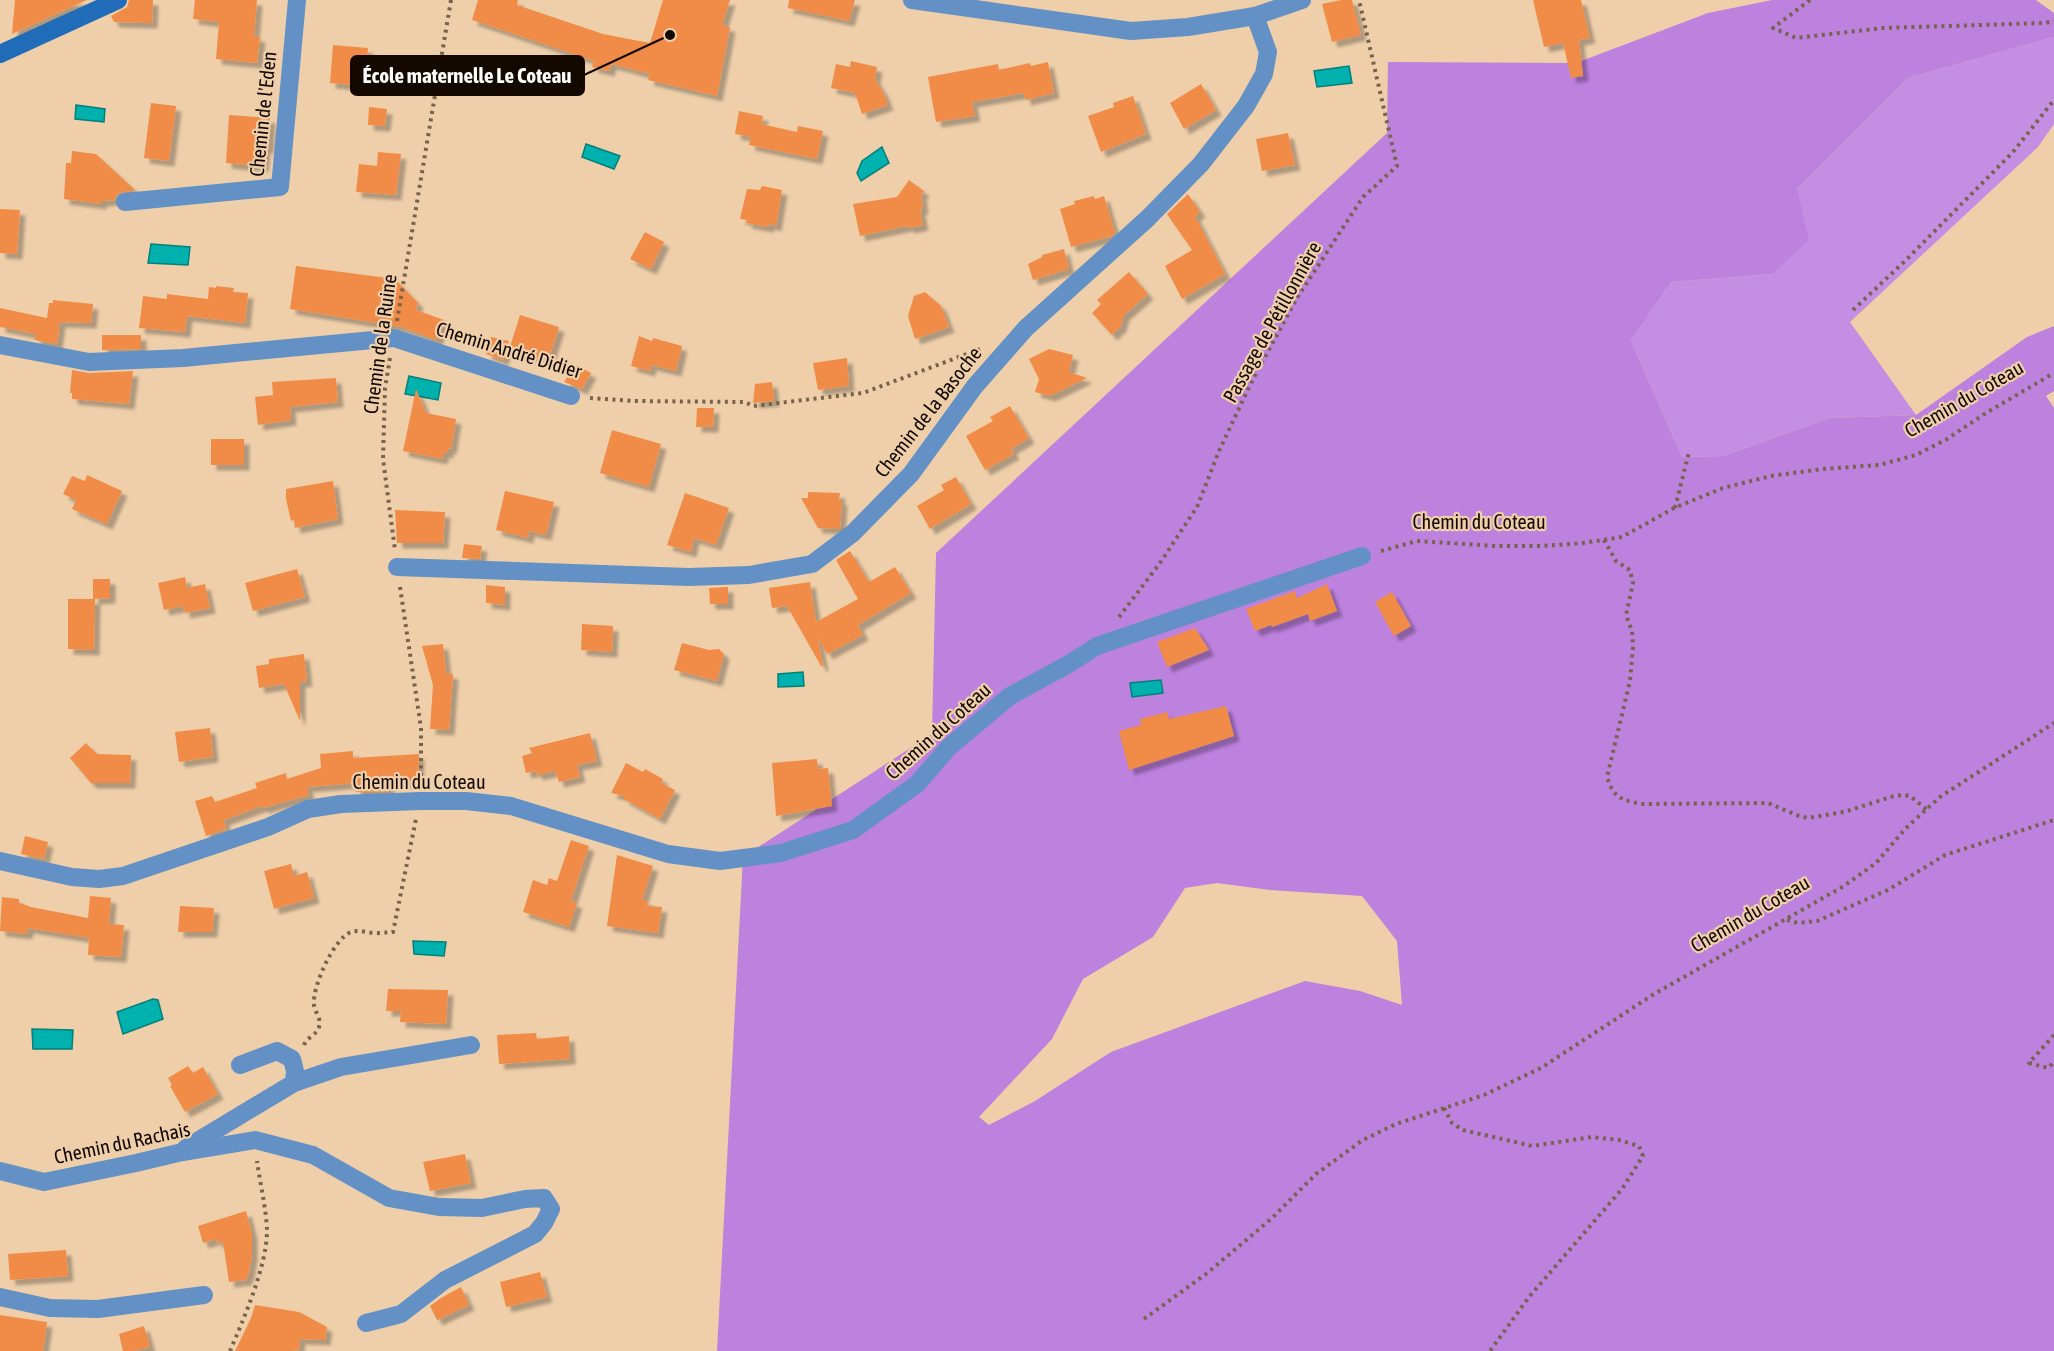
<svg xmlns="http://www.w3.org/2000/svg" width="2054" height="1351" font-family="'Asap Condensed',sans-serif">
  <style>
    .green { fill: #c48ee2 }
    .forest { fill: #bd81de; fill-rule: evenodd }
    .water { fill: #01b1ae; stroke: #067f7a; stroke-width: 1.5 }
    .building { fill: #f08c47; filter: url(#shadow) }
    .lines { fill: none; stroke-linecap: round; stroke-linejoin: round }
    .path { stroke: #76634d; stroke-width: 4; stroke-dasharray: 3 4.5; stroke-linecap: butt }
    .street { stroke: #6390c5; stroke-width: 18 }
    .secondary { stroke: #216cb9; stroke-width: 18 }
    .labels { text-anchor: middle; stroke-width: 4.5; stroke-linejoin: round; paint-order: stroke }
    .street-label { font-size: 20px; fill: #130900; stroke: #eecfaa }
    .leader { fill: none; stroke: #130900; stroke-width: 2 }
    .callout-dot { fill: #130900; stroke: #eecfaa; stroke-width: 2 }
    .callout { fill: #130900; stroke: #130900; stroke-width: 2 }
    .callout-label { font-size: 21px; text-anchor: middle; font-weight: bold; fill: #fff }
  </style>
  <defs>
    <filter id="shadow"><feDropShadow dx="5.5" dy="5.5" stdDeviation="1.5" flood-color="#0004"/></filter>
  </defs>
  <rect width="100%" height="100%" fill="#eecfaa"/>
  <path class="green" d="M2054 37V124L2038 147 1850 322 1916 415 1830 418 1723 456 1682 457 1631 341 1671 282 1772 274 1797 189 1908 78Z"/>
  <path class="forest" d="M1772 0H2036L2054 13V37L1908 78 1797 189 1809 240 1772 274 1671 282 1631 341 1682 457 1723 456 1830 418 1916 415 2027 337 2054 326V391L2046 396 2054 408V1351H717L743 857 932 734 936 553 1387 133 1388 62 1576 63 1708 13ZM1217 883 1270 890 1362 896 1397 941 1402 1005 1360 991 1305 981 1111 1052 1035 1101 989 1125 979 1117 1052 1039 1083 979 1153 937 1185 888Z"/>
  <g class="water">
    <path d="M1349 66 1352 83 1317 87 1314 71Z"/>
    <path d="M76 105 105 109 104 122 75 119Z"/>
    <path d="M586 144 620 156 614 169 582 157Z"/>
    <path d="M882 147 889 163 861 181 857 173 862 161Z"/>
    <path d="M151 244 190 247 188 265 148 263Z"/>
    <path d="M409 376 441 383 438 400 405 394Z"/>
    <path d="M803 672 804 686 778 687V674Z"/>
    <path d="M1161 680 1163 693 1132 697 1130 683Z"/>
    <path d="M413 941 446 942 444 956 414 954Z"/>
    <path d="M153 999 158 1000 163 1019 123 1034 117 1012Z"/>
    <path d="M32 1029 73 1030 72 1049H33Z"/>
  </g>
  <g class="building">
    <path d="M15 0H87L12 34Z"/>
    <path d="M129 0H153L152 23 114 22 111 16 127 7Z"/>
    <path d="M195 0H257L254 36 260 37 257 63 216 59 219 22 193 19Z"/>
    <path d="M478 0H518L517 5 603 34 650 43 663 0H730L722 25 730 27 717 96 648 80 650 74 611 64 609 71 592 67 594 61 472 20Z"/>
    <path d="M789 0H855L849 21 788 8Z"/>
    <path d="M1341 0H1352L1361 35 1332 42 1322 4Z"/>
    <path d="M1533 0H1581L1590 38 1579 40 1583 76 1571 78 1563 43 1544 47Z"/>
    <path d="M333 45 368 48 365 86 330 83Z"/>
    <path d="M851 61 877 67 875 79 883 92 888 105 862 114 855 93 831 88 836 64 850 67Z"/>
    <path d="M1048 62 1054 93 1026 100 1024 93 972 102 975 116 936 122 928 77 998 64 999 70 1030 63 1031 66Z"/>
    <path d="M1201 84 1216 110 1184 129 1170 103Z"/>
    <path d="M1133 96 1146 134 1101 152 1088 116 1114 107 1113 103Z"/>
    <path d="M151 103 176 106 169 161 144 158Z"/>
    <path d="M369 107 387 109 385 126 368 125Z"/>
    <path d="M739 111 763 116 761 124 797 132 798 126 823 131 817 159 749 145 751 137 735 134Z"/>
    <path d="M229 115 270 118 268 148H265L263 167 226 163Z"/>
    <path d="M1288 133 1295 165 1262 171 1256 139Z"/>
    <path d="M72 151 96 154 135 190 119 193 114 200 101 201V204L64 199 66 163H71Z"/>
    <path d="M378 152 401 154 396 195 356 192 359 164 377 166Z"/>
    <path d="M909 180 924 191 921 195 923 207 920 211 923 225 910 228 907 226 860 236 853 204 897 197Z"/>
    <path d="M762 186 782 190 776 226 769 224 768 227 746 223 747 220 740 219 747 189 760 190Z"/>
    <path d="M1188 194 1200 212 1195 216 1225 274 1182 299 1165 266 1192 250 1167 214Z"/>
    <path d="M1094 196 1095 199 1104 196 1115 233 1112 236 1071 247 1060 209 1075 204 1074 201Z"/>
    <path d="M0 209 20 210 17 254 0 253Z"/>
    <path d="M645 232 664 242 651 269 630 259Z"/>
    <path d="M1064 249 1069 269 1033 280 1028 264 1042 257V255Z"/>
    <path d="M296 266 395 279 418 303 416 310 444 320 437 340 401 327 290 309Z"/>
    <path d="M1129 272 1148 294 1124 315 1121 326 1112 335 1092 313 1101 304 1097 300Z"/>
    <path d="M216 286 234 288 233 292 248 293 245 323 187 316 185 332 139 328 143 296 167 299V294L208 299 209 287 216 288Z"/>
    <path d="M925 292 941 306 949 327 915 339 908 316 914 296Z"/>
    <path d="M53 300 93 304 91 323 60 322 57 344 35 340V334L0 327V308L47 318 49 303H53Z"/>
    <path d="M520 315 559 327 548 362 509 350Z"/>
    <path d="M102 335H141V349L102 350Z"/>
    <path d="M639 336 652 341 653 338 682 346 676 371 651 365 650 371 631 366Z"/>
    <path d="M491 337 509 341 503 360 486 354Z"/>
    <path d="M1049 349 1073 355 1069 372 1087 378 1050 396 1035 392 1039 379 1029 359Z"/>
    <path d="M847 358 849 386 818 390 813 363Z"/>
    <path d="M576 365 591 373 582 389 564 382Z"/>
    <path d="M72 370 89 373 133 371 129 404 72 399V393H70Z"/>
    <path d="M336 378 338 402 290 407 291 420 258 425 255 397 273 395 272 382Z"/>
    <path d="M772 382 774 401 753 403 755 384Z"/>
    <path d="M416 389 426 413 456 419 451 449 448 448V453L444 452 442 459 403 451Z"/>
    <path d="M1010 406 1029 438 1011 449 1014 454 985 470 966 436 993 421 990 417Z"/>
    <path d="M697 408H714L713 427H696Z"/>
    <path d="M612 430 661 444 649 487 600 473Z"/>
    <rect x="211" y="439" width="33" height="26"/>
    <path d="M87 475 122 491 107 524 72 509 76 500 63 494 72 476 85 481Z"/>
    <path d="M956 477 971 504 930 529 917 506 944 490 941 485Z"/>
    <path d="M333 481 338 519 295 528 294 520 291 521 286 499V489Z"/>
    <path d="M505 491 554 502 546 535 529 531 528 538 496 530Z"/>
    <path d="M808 492 840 493 839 500H842L840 529 818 528 801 498H808Z"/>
    <path d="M685 493 729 508 716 545 694 538 691 552 667 545Z"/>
    <path d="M395 510 445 512 443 543H397Z"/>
    <path d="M464 544 482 546 480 559 462 558Z"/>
    <path d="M850 551 869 582 895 567 911 593 858 625 863 635 827 654 818 638 823 666H821L787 606 772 608 769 588 810 582 816 622 858 599 836 560Z"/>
    <path d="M297 569 305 597 253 611 245 583Z"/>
    <path d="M185 577 187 588 205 584 210 608 185 613 183 606 164 610 158 583Z"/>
    <path d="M93 579H110V598L93 599Z"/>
    <path d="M1327 584 1337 611 1310 621 1308 614 1272 627 1271 625 1255 631 1246 609 1295 591 1297 598Z"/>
    <path d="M486 585 505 587V605L486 603Z"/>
    <path d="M728 587V604H710L709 588Z"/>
    <path d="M1392 592 1411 626 1394 636 1375 602Z"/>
    <path d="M68 599H95L94 650 68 649Z"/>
    <path d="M582 624 613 626 612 652 581 650Z"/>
    <path d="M1195 628 1209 650 1167 667 1157 642Z"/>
    <path d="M682 643 709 650 719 649 724 654 717 681 674 670Z"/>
    <path d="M443 644 446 673 453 674 449 730 430 729 433 685 422 646Z"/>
    <path d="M304 654 307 681 300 682V721L284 684 259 688 256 666 269 664V659Z"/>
    <path d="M1226 706 1234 736 1129 770 1119 731 1141 725 1140 719 1168 712 1169 719Z"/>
    <path d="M210 728 213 757 179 762 175 732Z"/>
    <path d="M590 733 597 761 577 765 580 777 559 782 555 771 537 775 536 771 526 773 522 756 532 753 529 748Z"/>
    <path d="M86 743 97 754 131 755 130 783H91L70 758Z"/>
    <path d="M353 751V758L419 754 418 782 389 783V791L356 792 355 783 307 787 309 795 263 808 262 806 224 820 226 829 206 836 195 801 212 796 215 802 257 788 255 783 286 773 287 779 321 768 320 754Z"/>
    <path d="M817 759 818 769 828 768 832 806 776 816 772 763Z"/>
    <path d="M626 763 643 772 645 769 663 779 661 783 675 790 660 819 624 799V796L611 793Z"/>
    <path d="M25 836 48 842 44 859 21 854Z"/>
    <path d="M571 840 589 846 571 901 577 903 569 927 523 912 533 880 547 885 549 878 557 881Z"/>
    <path d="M617 855 653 866 642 900H648L647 906 662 907 658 933 607 926Z"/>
    <path d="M291 864 294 876 307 872 314 898 274 909 264 871Z"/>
    <path d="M90 896 111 898 109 924 124 925 121 957 88 955 89 938 28 928 27 934 0 931 2 897 19 899V903L31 907 88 918Z"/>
    <path d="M180 906 214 908 212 932H178Z"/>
    <path d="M388 989 448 990 446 1024 400 1022 401 1011H386Z"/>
    <path d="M536 1033 537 1039 569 1036 570 1059 499 1064 497 1035Z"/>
    <path d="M188 1066 193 1073 203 1067 218 1094 185 1112 170 1086 172 1085 168 1078Z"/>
    <path d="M465 1154 471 1183 430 1191 423 1162Z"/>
    <path d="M246 1211 252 1234V1255L249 1273 246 1280 229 1282 223 1242 217 1243 216 1239 203 1243 198 1226Z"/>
    <path d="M66 1250 68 1276 10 1280 8 1254Z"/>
    <path d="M540 1272 547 1297 506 1307 500 1282Z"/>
    <path d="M461 1287 469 1305 437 1320 430 1306 441 1298Z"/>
    <path d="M255 1305 299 1312 327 1327 325 1340 300 1339 299 1350 291 1351H235L251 1318Z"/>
    <path d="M0 1315 47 1322 43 1351H0Z"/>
    <path d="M144 1326 150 1347 134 1351H123L119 1334Z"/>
  </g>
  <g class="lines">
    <g class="path">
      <path d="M1810 0 1773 28 1796 38 1883 28 2044 23 2054 21"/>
      <path d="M1853 310 1905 261 2013 152 2054 100"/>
      <path d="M397 321 451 0"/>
      <path d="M390 358 385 388 383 459 395 550"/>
      <path d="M590 398 633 401 745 402 753 406 863 393 980 349"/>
      <path d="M1675 508 1689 452"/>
      <path d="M1604 540 1616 561 1630 570 1633 583 1626 615 1632 631 1633 647 1630 681 1607 777C1614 798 1621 800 1642 804L1768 803 1799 816 1808 818 1844 812 1894 796 1903 795 1910 796 1927 810"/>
      <path d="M1381 551 1417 541 1496 546H1542L1583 543 1622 537 1674 508 1723 488 1771 476 1823 469 1879 465 1916 455 1947 439 1986 413 2054 373"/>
      <path d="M400 587 421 728V782"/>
      <path d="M1119 617 1160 563 1197 507 1219 451 1251 383 1297 298 1363 197 1397 166 1359 0"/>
      <path d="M1787 920 1798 923 1817 921 1888 890 1945 855 2054 820"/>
      <path d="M2054 1035 2029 1063 2048 1068 2054 1062"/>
      <path d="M304 1045C307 1037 317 1035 319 1027 322 1019 315 1013 314 1005 312 987 334 938 351 932 360 929 370 934 379 933 384 933 388 932 393 932L416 819"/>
      <path d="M1444 1108 1452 1123 1463 1130 1515 1142 1532 1146 1592 1137 1619 1140 1639 1146 1643 1156 1622 1189 1529 1297 1490 1351"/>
      <path d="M1144 1319 1206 1274 1271 1219 1316 1174 1363 1140 1396 1124 1484 1095 1541 1068 1654 994 1844 886 1876 863 1906 828 1940 797 2054 723"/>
      <path d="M230 1351C244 1318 267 1266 267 1230 266 1207 260 1183 257 1161"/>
    </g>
    <g class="street">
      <path d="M912 0 1131 31 1188 27 1255 16 1302 0"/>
      <path d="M125 202 280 187 297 0"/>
      <path d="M0 345 89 362 183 358 394 338 571 396"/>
      <path d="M397 567 689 577 749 575 812 564 853 533 911 474 975 386 1026 328 1147 219 1201 164 1246 106 1264 74 1268 52 1255 16"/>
      <path d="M0 861 72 877 99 879 123 876 268 827 308 809 341 804 420 801H466L511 806 668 854 720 861 781 853 853 830 917 784 949 747 1010 696 1067 665 1097 646 1362 556"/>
      <path d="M240 1065 277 1051 292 1059 295 1071 294 1083"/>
      <path d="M186 1148 294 1083 341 1067 471 1045"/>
      <path d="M0 1171 44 1182 136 1163 178 1153 255 1140 313 1155 389 1198 439 1207 482 1208 525 1199 544 1198 551 1209 544 1223 535 1234 445 1280 401 1314 366 1323"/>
      <path d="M0 1297 50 1308 98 1309 204 1295"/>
    </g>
    <path class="secondary" d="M0 54 118 0"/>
  </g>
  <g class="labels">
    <g class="street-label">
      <text transform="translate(263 114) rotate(-84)" y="7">Chemin de l'Eden</text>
      <text transform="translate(1272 322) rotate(-61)" y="7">Passage de Pétillonnière</text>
      <text transform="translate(380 344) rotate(-82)" y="7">Chemin de la Ruine</text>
      <text transform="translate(509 350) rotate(17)" y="7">Chemin André Didier</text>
      <text transform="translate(1964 399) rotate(-30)" y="7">Chemin du Coteau</text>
      <text transform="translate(928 412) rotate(-52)" y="7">Chemin de la Basoche</text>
      <text x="1479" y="529">Chemin du Coteau</text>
      <text transform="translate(938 731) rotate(-42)" y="7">Chemin du Coteau</text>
      <text x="419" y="789">Chemin du Coteau</text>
      <text transform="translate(1750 914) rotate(-30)" y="7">Chemin du Coteau</text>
      <text transform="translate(122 1143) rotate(-12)" y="7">Chemin du Rachais</text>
    </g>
  </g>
  <path class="leader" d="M670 35L584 75"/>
  <circle class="callout-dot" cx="670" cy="35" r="6"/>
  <rect class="callout" x="351" y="56" width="233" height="39" rx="6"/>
  <g class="callout-label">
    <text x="467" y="83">École maternelle Le Coteau</text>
  </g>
</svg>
